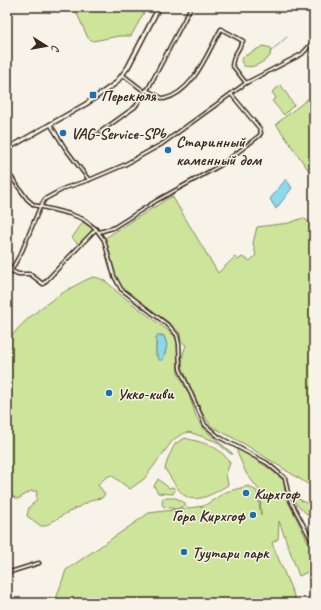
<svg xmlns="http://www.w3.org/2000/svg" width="321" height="610" font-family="Caveat,sans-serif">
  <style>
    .green { fill: #cde59b; stroke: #84885c; fill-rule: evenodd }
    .water { fill: #8cd8ec; stroke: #6c929a }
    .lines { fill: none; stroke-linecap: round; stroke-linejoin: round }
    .stream { stroke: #6c929a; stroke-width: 1 }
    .street-casing { stroke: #3b2a1e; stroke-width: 5 }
    .secondary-casing { stroke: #3b2a1e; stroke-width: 6 }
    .street { stroke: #f7f3e8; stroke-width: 2 }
    .secondary { stroke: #f7f3e8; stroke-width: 3 }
    .poi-dot { fill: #1f6fb2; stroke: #f7f3e8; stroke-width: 1.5 }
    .labels { text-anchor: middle; stroke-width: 3; stroke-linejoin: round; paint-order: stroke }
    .poi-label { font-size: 16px; font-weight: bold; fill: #3b2a1e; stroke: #f7f3e8; text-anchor: start }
  </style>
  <rect width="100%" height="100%" fill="#f7f3e8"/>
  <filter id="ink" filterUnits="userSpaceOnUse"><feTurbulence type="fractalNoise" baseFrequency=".025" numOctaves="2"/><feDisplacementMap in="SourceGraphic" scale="8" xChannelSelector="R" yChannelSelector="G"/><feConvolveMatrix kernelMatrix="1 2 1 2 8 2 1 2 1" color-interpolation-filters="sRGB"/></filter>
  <g filter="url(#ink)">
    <g class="green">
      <path d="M74 7H147L131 36H119L93 41 88 38Z"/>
      <path d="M263 46 271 48 270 56C264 62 253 69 244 66L241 61 243 57Z"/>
      <path d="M281 85 294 105 284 115 272 101 276 98 272 92Z"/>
      <path d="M314 94V178L276 124Z"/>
      <path d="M172 196 218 273 235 257 238 260 242 257 250 261 256 255 253 243 257 227 289 223 303 218 312 224 314 223V488L246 445 211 426 202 412 184 372 182 364 183 354 186 345 181 341 180 333C165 315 133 303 120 285 111 271 112 253 105 238Z"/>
      <path d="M83 222 93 229 79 245 72 238Z"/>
      <path d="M93 277C103 278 110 284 116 291L174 335 177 342 178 373 189 395 196 416 204 429 233 454H231L215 441 189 432 182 434 173 440 144 479 130 489 111 475 105 478 98 485 105 494 102 498 94 499 65 514 45 526H41L27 516 29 507 36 501 37 491H31L18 499 10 495 7 496V344C17 321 69 286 93 277ZM158 335H163C169 344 166 350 163 360L156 356V337Z"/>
      <path d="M185 438C203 443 219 445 230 463L226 474 228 485C216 492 197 505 184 495 178 491 170 476 165 469L168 458 175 444Z"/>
      <path d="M239 449 270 469 283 480 286 497 314 554V569L299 576 279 521 278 539 272 543 297 603H44L46 599H56L66 570 149 513 204 506 226 492 248 486 257 491 261 516 260 491 246 473 237 452Z"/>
      <path d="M158 479 169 488 173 487 175 490 173 494 158 493 154 486Z"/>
      <path d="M291 495 314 507V522C307 512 296 507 291 495Z"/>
      <path d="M163 498H176L185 503V506L176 509 164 507 162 504Z"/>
    </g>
    <g class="water">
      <path d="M286 179 292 188 276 209 270 199Z"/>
      <path d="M157 335 164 336 167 345 163 360H159L156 352Z"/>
    </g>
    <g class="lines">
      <path class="stream" d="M270 52 287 37"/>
      <g class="street-casing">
        <g id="street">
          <path d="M123 75 145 92"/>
          <path d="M146 90 164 99C194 92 207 53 221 29L243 41 234 57 232 65 246 83"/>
          <path d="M50 124 65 148 89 180"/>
          <path d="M93 137 135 107 149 87 191 7"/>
          <path d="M7 171 27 199 34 205 70 214 83 219 96 229 104 240 114 276 121 289 169 326 177 335 179 344 180 369 205 425 219 437 267 463 285 478 289 498 314 545"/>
          <path d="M7 187 12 179"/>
          <path d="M99 232 113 228 156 201 221 165 259 136 261 133 260 129 231 94"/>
          <path d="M12 271 18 274H30L43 284 96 229"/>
          <path d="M7 278 22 251 40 207 45 199 65 188 89 180 124 165 162 144 246 83 302 54 314 41"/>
          <path d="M7 573 39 563"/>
        </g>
      </g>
      <g class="secondary-casing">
        <path id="secondary" d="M7 149 86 104 116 83 128 67 159 7"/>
      </g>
      <use href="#street" class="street"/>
      <use href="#secondary" class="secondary"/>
    </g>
  </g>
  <g class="poi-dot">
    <rect x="89" y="91" width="8" height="8" rx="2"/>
    <circle cx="63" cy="133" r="4"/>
    <circle cx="168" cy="150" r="4"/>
    <circle cx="109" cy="393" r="4"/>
    <circle cx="246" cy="493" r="4"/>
    <circle cx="253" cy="515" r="4"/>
    <circle cx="184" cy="552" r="4"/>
  </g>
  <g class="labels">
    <g class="poi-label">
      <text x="101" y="101">Перекюля</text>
      <text x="71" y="139">VAG-Service-SPb</text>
      <text x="176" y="147">Старинный<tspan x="176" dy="18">каменный дом</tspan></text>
      <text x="117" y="399">Укко-киви</text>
      <text x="254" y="499">Кирхгоф</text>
      <text x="245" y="521" text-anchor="end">Гора Кирхгоф</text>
      <text x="192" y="558">Туутари парк</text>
    </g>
  </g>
  <rect width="321" height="610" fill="none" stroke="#f7f3e8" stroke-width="24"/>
  <rect x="12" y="12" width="297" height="586" fill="none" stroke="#3b2a1e" stroke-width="1.5" filter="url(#ink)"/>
  <g transform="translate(46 46) rotate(101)" stroke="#f7f3e8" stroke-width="3" paint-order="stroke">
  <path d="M0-3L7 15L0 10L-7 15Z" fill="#3b2a1e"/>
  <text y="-6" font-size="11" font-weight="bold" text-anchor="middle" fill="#3b2a1e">С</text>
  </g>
</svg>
